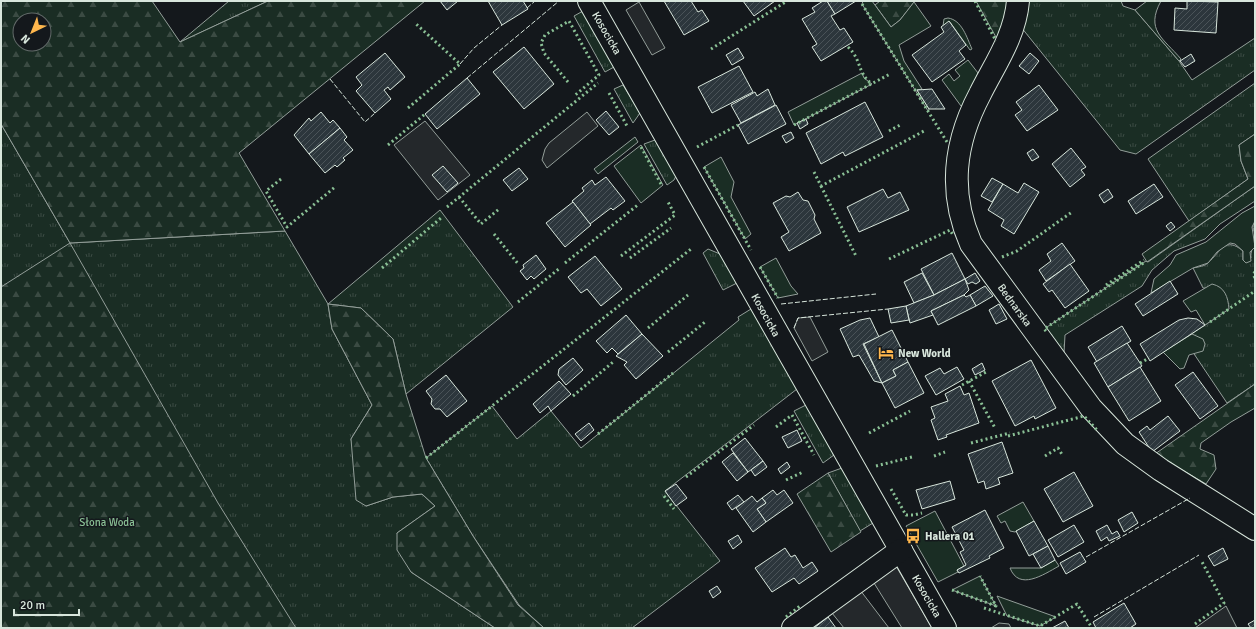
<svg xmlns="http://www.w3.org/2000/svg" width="1256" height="629" font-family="Signika,sans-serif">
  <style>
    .grass { fill: url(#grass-tufts); stroke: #939e99 }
    .forest { fill: url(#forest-firs); stroke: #939e99; fill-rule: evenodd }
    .garden { fill: #1a2d24; stroke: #939e99 }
    .parking { fill: #24282b; stroke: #939e99 }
    .building { fill: url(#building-hatch); stroke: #d8e6dc }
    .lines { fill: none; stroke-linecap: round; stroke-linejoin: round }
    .minor-casing { stroke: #d8e6dc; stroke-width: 24 }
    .minor { stroke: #14181c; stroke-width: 22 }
    .hedge { stroke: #8ac095; stroke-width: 3; stroke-dasharray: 2 3; stroke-linecap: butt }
    .fence { stroke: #d8e6dc; stroke-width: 1; stroke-dasharray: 5 2; stroke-linecap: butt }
    .labels { text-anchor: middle; stroke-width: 3; stroke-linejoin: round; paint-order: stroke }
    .street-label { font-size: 11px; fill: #d8e6dc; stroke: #14181c }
    .poi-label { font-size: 11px; font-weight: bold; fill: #d8e6dc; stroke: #14181c; text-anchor: start }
    .park-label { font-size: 11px; fill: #8ac095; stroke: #14181c }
  </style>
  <defs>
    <pattern id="grass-tufts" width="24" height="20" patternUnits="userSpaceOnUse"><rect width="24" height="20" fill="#1a2d24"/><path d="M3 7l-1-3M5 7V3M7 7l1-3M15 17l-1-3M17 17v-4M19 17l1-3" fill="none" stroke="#3b4b43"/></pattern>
    <pattern id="forest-firs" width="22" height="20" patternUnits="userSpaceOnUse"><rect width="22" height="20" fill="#1a2d24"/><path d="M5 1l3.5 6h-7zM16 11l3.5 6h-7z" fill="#3b4b43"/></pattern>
    <pattern id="building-hatch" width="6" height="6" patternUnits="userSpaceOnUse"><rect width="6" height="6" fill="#2c363c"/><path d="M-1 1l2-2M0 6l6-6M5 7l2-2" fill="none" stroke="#4a5358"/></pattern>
  </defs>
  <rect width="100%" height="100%" fill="#14181c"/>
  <g class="grass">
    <path d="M229 1H268L180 42Z"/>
    <path d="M1024 1H1121L1123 6 1135 10 1179 61 1192 80 1255 38V70L1136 154 1120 150 1021 27Z"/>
    <path d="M583 11 614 67 605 72 574 16Z"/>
    <path d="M1255 83V134L1239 145 1241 161 1248 179 1189 221 1148 159Z"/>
    <path d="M623 85 640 113 633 123 614 89Z"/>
    <path d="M1 124 70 243 285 231 328 304 440 210 513 307 406 394 393 339 361 308 328 304 332 329 372 405 351 439 366 506 393 497 422 494 435 506 397 533 411 572 495 628H1Z"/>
    <path d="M655 140 676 176 674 180 667 185 644 144Z"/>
    <path d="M1255 186V201L1220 224 1205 239 1174 251 1152 270 1142 286 1065 335 1064 353 1044 329 1146 261 1148 262Z"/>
    <path d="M1255 221V384L1227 403 1184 339 1229 309 1207 288H1203L1193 268C1198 267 1205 266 1208 263 1221 251 1225 236 1243 251V260L1251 258C1250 251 1254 247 1255 239 1256 232 1250 227 1255 221Z"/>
    <path d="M708 249 720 254 737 283 723 290 703 253Z"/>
    <path d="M751 309 797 389 665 491 720 561 632 628H544L519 605 473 536 426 458 492 406 517 439 551 411 581 448 739 320 738 317Z"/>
    <path d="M806 405 834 455 823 463 794 411Z"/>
    <path d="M842 468 873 523 860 531 828 473Z"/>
  </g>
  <g class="forest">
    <path d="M1 1H152L180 42 268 1H425L239 153 285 231 70 243 218 503 296 628H1V287L70 243 1 124ZM20 20H44V44H20Z"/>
    <path d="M880 1H915L900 20 891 27 875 5Z"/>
    <path d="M976 1H1011L997 39Z"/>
    <path d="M1255 134V186L1147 262 1142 254 1248 179 1241 161 1239 145Z"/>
    <path d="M328 304 361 308 393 339 406 394 426 458 473 536 518 605 544 628H495L411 572 397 550V533L435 506 422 494 393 497 366 506 356 500 351 439 372 405 332 329Z"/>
    <path d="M1255 384V408L1231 422 1201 443 1200 449 1214 455 1216 469 1206 484 1155 454Z"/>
    <path d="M828 473 861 532 831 552 797 494Z"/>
  </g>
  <g class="garden">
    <path d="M863 1H872L891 27 900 20 914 2 931 26 899 45 904 61 922 89 917 90 929 109 928 111 862 4Z"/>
    <path d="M1147 1H1161C1145 30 1163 38 1181 59L1179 61 1135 10Z"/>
    <path d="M948 18C962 20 967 38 972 49L970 50 950 22 943 26 944 19Z"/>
    <path d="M968 60 978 73 965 106H961L942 80 949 74 954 81 960 76 955 70Z"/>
    <path d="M862 73 864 78 872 84 794 125 788 112Z"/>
    <path d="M635 137 638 142 598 174 594 169Z"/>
    <path d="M641 145 663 185 641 203 614 166Z"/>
    <path d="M721 157 734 182 731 197 751 234 745 239 704 167Z"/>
    <path d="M1255 206V221L1252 227 1255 247 1250 252 1251 261 1246 263 1243 260V251L1235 244 1230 243 1217 252 1208 263 1193 268 1151 293 1154 279 1170 265 1176 255 1206 242 1242 213Z"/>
    <path d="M776 258 791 286 798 294 778 298 760 267Z"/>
    <path d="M1212 284C1225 287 1228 297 1229 309L1205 325 1196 310 1191 312 1183 301Z"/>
    <path d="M1192 334 1203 339 1205 344 1203 351 1189 355 1184 368 1180 369 1163 352Z"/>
    <path d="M1023 502 1034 521 1015 532 1010 531 1005 521 1001 523 997 516Z"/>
    <path d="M935 511 964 566 957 570 958 572 938 582 906 526Z"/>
    <path d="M1055 560 1059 566C1043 575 1019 591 1010 568H1041Z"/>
    <path d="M980 576 996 606 952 590Z"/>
    <path d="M997 596 1056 617 1040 626 1007 616Z"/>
  </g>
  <g class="parking">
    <path d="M639 2 665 48 652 55 626 10Z"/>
    <path d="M587 112 598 126 547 168 542 160 545 149 549 143Z"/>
    <path d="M425 121 470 175 438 200 394 145Z"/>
    <path d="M810 317 828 352 812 361 794 328 798 318Z"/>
    <path d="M896 566 932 628H902L874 583Z"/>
    <path d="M857 586 889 628H844L828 608Z"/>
    <path d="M1226 606 1237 628H1195Z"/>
    <path d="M999 623 1009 624 1011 628H991Z"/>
  </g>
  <g class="building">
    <path d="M440 1H458L447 10Z"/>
    <path d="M488 1H523L528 9 502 25Z"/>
    <path d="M664 1H691L698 12 702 10 709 21 684 35Z"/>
    <path d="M743 1H775L754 16Z"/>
    <path d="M823 1H827L835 14 831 16 840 30 844 28 853 42 821 61 812 47 817 44 802 19 815 12 812 8Z"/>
    <path d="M827 1H856L835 14Z"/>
    <path d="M1187 1 1218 2 1216 33 1174 30 1175 8 1187 9Z"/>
    <path d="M949 21 966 45 959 51 965 59 932 82 912 55 944 32 941 27Z"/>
    <path d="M524 47 554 84 524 109 493 72Z"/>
    <path d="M738 48 744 58 732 65 726 55Z"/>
    <path d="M385 53 405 77 390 90 388 87 384 90 391 99 375 113 356 91 362 85 356 77Z"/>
    <path d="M1030 53 1039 61 1029 74 1019 66Z"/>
    <path d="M1191 54 1195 61 1185 67 1180 61Z"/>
    <path d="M739 66 753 92 712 113 698 87Z"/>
    <path d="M467 78 480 94 437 129 425 114Z"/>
    <path d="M1039 85 1058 110 1027 131 1015 115 1022 110 1016 102Z"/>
    <path d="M768 89 775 105 741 123 731 105 755 92 757 96Z"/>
    <path d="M932 89 945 109H929L917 90Z"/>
    <path d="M865 102 883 137 845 156 843 152 821 164 806 133Z"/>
    <path d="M776 105 786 124 748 144 738 125Z"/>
    <path d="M606 111 619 127 609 135 596 120Z"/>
    <path d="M321 112 330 123 333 120 340 128 309 154 294 135 309 118 311 121Z"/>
    <path d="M806 119 808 124 800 129 797 123Z"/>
    <path d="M340 128 347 137 344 140 353 150 343 158 345 160 337 167 335 165 325 173 309 154Z"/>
    <path d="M791 132 794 138 786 143 782 136Z"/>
    <path d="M1071 148 1086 167 1081 170 1085 175 1070 187 1052 164Z"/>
    <path d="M1033 149 1039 157 1032 161 1027 153Z"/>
    <path d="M443 166 458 183 447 192 432 175Z"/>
    <path d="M519 168 528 179 512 191 503 180Z"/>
    <path d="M606 177 625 201 613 210 611 208 590 224 572 201 584 191 582 188 592 180 595 185Z"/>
    <path d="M992 178 1003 184 992 202 981 196Z"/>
    <path d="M1024 183 1039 192 1014 234 1001 226 1004 220 988 210 1003 184 1018 193Z"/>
    <path d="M1154 184 1163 197 1136 214 1128 201Z"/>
    <path d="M883 189 888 198 900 192 909 210 859 232 847 207Z"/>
    <path d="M1108 189 1113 197 1104 203 1099 195Z"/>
    <path d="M798 192 803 200 808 201 815 215 814 219 821 233 789 251 781 237 789 232 773 203 786 196 790 197Z"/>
    <path d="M573 202 591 225 565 247 546 223Z"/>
    <path d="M1171 222 1175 227 1170 231 1166 226Z"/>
    <path d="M1062 243 1075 261 1046 281 1039 270 1051 261 1047 254Z"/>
    <path d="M952 253 965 279 934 295 921 269Z"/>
    <path d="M536 255 546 269 534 279 531 276 527 280 520 271 524 268 523 265Z"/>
    <path d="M595 256 622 289 601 306 587 289 581 293 568 277Z"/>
    <path d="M1070 264 1089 291 1065 308 1052 290 1049 292 1043 284Z"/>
    <path d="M922 273 934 295 914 303 904 282Z"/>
    <path d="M975 273 980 281 976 284 972 282 968 284 965 279Z"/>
    <path d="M965 279 969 290 964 295 931 311 933 315 910 323 906 306 934 295Z"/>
    <path d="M1170 281 1178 294 1143 316 1135 304Z"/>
    <path d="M985 286 993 296 976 306 970 295Z"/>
    <path d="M964 295 966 297 970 295 976 306 938 325 931 311Z"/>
    <path d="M999 304 1007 319 996 324 989 310Z"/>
    <path d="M906 306 909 320 891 323 888 309Z"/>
    <path d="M626 315 642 334 618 354 612 348 607 353 596 341Z"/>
    <path d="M870 318 879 337 863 344 882 383 874 381 859 355 853 357 840 329 860 320Z"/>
    <path d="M1188 318 1197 319 1205 325 1150 361 1140 344 1179 320Z"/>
    <path d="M1122 326 1131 341 1097 362 1088 347Z"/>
    <path d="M892 330 908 362 893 370 896 376 882 383 864 344Z"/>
    <path d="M642 334 663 356 636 379 624 365 627 362 616 356Z"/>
    <path d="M1127 343 1142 366 1108 387 1094 363Z"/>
    <path d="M573 358 583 370 566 385 558 375 559 369Z"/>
    <path d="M1031 360 1056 408 1035 419 1034 416 1015 426 992 381Z"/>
    <path d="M908 362 924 393 895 408 882 383 896 376 893 370Z"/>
    <path d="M982 363 985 370 975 375 972 369Z"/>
    <path d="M957 367 964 379 936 395 925 376 940 368 944 374Z"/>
    <path d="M1140 367 1161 401 1129 421 1108 387Z"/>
    <path d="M1193 372 1218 406 1200 419 1175 385Z"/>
    <path d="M446 375 467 401 447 417 440 409H435L431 404 432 399 426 391Z"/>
    <path d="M559 381 571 394 551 411 548 406 540 413 533 404Z"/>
    <path d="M960 386 964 395 969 393 979 423 946 435 947 437 938 440 931 420 935 418 931 407 948 401 945 394Z"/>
    <path d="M1168 416 1180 431 1152 452 1139 432 1147 426 1150 430Z"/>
    <path d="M589 423 594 430 581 441 575 434Z"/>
    <path d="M797 430 802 441 788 448 782 437Z"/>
    <path d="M745 438 763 461 748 472 731 449Z"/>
    <path d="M1002 442 1013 473 998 478 1000 484 986 489 984 481 978 483 968 454Z"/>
    <path d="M733 453 748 472 737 481 722 462Z"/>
    <path d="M763 461 767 467 755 476 751 470Z"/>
    <path d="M787 462 790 467 781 474 778 469Z"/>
    <path d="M1074 472 1093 506 1063 522 1044 489Z"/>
    <path d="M950 481 955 499 922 509 916 490Z"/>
    <path d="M676 484 687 498 676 506 665 491Z"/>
    <path d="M773 490 777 495 784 490 793 503 766 522 757 509 766 503 762 498Z"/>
    <path d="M738 495 744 502 732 510 727 503Z"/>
    <path d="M752 496 757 502 762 498 766 503 757 509 766 522 753 532 736 508Z"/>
    <path d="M985 510 1004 548 989 556 990 558 959 573 957 570 966 565 960 552 964 550 952 527Z"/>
    <path d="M1132 512 1138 523 1124 532 1118 520Z"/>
    <path d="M1034 521 1048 546 1029 556 1016 531Z"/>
    <path d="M1074 525 1084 542 1058 557 1048 540Z"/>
    <path d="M1107 525 1112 534 1117 531 1120 536 1109 541 1107 537 1101 541 1096 531Z"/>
    <path d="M738 535 742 542 733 549 728 541Z"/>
    <path d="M1048 546 1055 560 1041 568 1033 554Z"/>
    <path d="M785 548 791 557 795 555 803 568 812 562 818 571 799 584 794 578 772 592 755 568Z"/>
    <path d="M1223 548 1228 559 1214 566 1208 556Z"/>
    <path d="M1080 552 1086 562 1066 574 1060 563Z"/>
    <path d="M717 586 721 592 713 598 709 591Z"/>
    <path d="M1124 603 1136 624 1130 628H1096L1093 622Z"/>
    <path d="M828 617 836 628H814Z"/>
    <path d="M1255 620V628H1251L1248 624Z"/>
    <path d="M1065 621 1069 628H1052Z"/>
  </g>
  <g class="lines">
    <g class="minor-casing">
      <g id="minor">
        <path d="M589 1 945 628"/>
        <path d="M1018 1C1015 36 995 64 980 94 954 143 948 192 971 244L1091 408 1125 444 1161 470 1255 529"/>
        <path d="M793 628 901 550"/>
      </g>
    </g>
    <use href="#minor" class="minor"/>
    <g class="hedge">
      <path d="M975 1 996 41"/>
      <path d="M862 4 947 142"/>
      <path d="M848 47C862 60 857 73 872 84"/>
      <path d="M711 49 787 1"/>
      <path d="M568 82 544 53 541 43 545 35 569 21 599 75 574 96"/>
      <path d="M609 93 627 126"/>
      <path d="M408 108 460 64 415 23"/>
      <path d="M794 125 890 74"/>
      <path d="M889 131 902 124"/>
      <path d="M388 145 425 114"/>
      <path d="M641 147 661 184"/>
      <path d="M697 147 738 125"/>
      <path d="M704 167 751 250"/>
      <path d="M814 172 821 186 924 131"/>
      <path d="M281 179 266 191 287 227 335 187"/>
      <path d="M821 186 856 256"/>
      <path d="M459 197 481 224 499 209"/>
      <path d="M447 207 598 83"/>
      <path d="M494 234 519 265"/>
      <path d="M621 256 675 215 667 200"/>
      <path d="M1002 257 1017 251 1072 212"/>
      <path d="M630 258 671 228"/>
      <path d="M889 259 950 230 953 235"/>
      <path d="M565 263 639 204"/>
      <path d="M760 267 778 298"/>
      <path d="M382 268 441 218"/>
      <path d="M1255 272 1253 274 1255 278"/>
      <path d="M1106 285 1144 260"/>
      <path d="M518 302 560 268"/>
      <path d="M1210 322 1255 291"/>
      <path d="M648 328 688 295"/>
      <path d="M1046 331 1044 329 1145 262"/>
      <path d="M668 352 705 322"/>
      <path d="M1140 363 1149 358"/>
      <path d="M969 381 995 428"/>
      <path d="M962 385 986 372"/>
      <path d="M573 396 613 362"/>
      <path d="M776 427 792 415 814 455"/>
      <path d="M869 433 910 411"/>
      <path d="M598 434 673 373"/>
      <path d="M1008 436 1084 416 1098 431"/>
      <path d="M971 443 1010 433"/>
      <path d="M934 456 945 452"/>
      <path d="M1045 456 1058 448 1063 456"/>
      <path d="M426 458 691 249"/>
      <path d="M876 466 912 457"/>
      <path d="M686 477 754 425"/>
      <path d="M786 480 803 472"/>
      <path d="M891 489 906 515H914L922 513"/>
      <path d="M664 496 674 509"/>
      <path d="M952 590 996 606 980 576"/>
      <path d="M984 608 1040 626 1077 604 1092 628"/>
      <path d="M786 617 800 606"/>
      <path d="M1195 624 1224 603 1201 560"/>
    </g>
    <g class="fence">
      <path d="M527 8 535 1"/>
      <path d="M460 64 474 48 502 25"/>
      <path d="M467 78 559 1"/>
      <path d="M330 79 365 122 375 113"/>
      <path d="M781 304 876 294"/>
      <path d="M794 328 798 318 888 309"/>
      <path d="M1086 557 1190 498"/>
      <path d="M1094 617 1199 555"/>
    </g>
  </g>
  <defs>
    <g id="hotel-bare" transform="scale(1.2)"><path d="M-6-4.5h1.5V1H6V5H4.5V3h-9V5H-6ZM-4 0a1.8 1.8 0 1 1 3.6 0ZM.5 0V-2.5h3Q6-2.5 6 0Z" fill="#ffb74d" stroke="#14181c" stroke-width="2.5" paint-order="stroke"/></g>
    <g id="bus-bare" transform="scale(1.2)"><path d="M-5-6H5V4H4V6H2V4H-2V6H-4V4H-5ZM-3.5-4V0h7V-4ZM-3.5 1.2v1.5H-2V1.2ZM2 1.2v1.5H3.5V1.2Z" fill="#ffb74d" stroke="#14181c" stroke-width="2.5" paint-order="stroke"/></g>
  </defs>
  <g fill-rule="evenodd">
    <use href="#hotel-bare" x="886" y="353"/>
    <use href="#bus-bare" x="913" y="536"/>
  </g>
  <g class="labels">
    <g class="street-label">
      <text transform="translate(607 33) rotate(60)" y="4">Kosocicka</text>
      <text transform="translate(1015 305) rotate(54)" y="4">Bednarska</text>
      <text transform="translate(766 315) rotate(61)" y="4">Kosocicka</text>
      <text transform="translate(927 596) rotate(60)" y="4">Kosocicka</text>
    </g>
    <g class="poi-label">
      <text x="898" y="357">New World</text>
      <text x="925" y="540">Hallera 01</text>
    </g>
    <g class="park-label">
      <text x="107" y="526">Słona Woda</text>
    </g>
  </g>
  <rect width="1256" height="629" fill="none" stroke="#d8e6dc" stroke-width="4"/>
  <g transform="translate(32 32) rotate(223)"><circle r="19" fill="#14181c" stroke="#626a69"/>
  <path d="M0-3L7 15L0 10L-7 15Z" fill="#ffb74d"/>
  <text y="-6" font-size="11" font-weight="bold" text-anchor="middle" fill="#d8e6dc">N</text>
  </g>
  <path d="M14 609v6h65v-6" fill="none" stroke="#d8e6dc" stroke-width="2"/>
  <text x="20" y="609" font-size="12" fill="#d8e6dc" stroke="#14181c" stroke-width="3" paint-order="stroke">20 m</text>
</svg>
